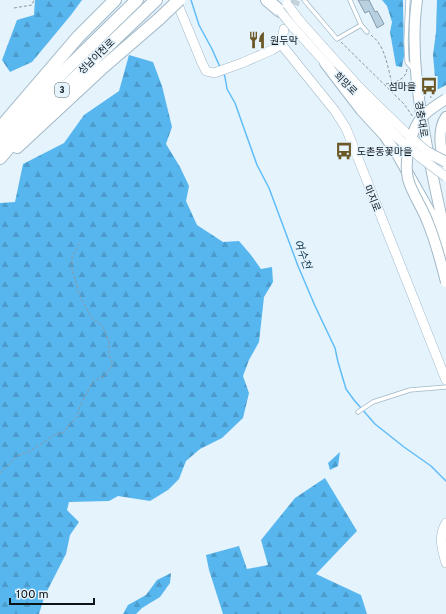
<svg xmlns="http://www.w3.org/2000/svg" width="446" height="614" font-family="Overpass,'Noto Sans KR',sans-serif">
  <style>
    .forest { fill: url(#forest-firs) }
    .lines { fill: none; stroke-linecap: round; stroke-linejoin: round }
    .stream { stroke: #60bdf7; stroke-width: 1.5 }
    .building { fill: #b9d0e0; stroke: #8399a8 }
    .secondary-tunnel { stroke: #c4d2db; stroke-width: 9; stroke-dasharray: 9 4.5; stroke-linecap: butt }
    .lane-casing { stroke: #a1b8c7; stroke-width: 5 }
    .secondary-casing { stroke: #a1b8c7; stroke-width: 10 }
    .primary-casing { stroke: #a1b8c7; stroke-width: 12 }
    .highway-casing { stroke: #a1b8c7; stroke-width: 14 }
    .path { stroke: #8c97a0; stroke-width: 1; stroke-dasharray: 3 2; stroke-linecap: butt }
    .lane { stroke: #fff; stroke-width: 3.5 }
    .secondary { stroke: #fff; stroke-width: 9 }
    .primary { stroke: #fff; stroke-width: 10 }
    .highway { stroke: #fff; stroke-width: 12 }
    .secondary-bridge-casing { stroke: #a1b8c7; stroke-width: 10; stroke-linecap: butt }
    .primary-bridge-casing { stroke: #a1b8c7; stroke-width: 12; stroke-linecap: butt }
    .highway-bridge-casing { stroke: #a1b8c7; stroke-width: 14; stroke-linecap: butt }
    .secondary-bridge { stroke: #fff; stroke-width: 9 }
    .primary-bridge { stroke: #fff; stroke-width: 10 }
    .highway-bridge { stroke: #fff; stroke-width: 12 }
    .labels { text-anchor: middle; stroke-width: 3; stroke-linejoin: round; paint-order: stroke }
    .shield { fill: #e5f3fd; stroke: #4d575e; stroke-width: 1 }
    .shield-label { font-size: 9px; font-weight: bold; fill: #0c141a }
    .poi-label { font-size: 10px; fill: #0c141a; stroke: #e5f3fd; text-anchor: start }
    .street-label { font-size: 10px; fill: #0c141a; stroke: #e5f3fd }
    .water-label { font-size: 11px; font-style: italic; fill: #0c354c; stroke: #e5f3fd }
  </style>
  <defs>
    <pattern id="forest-firs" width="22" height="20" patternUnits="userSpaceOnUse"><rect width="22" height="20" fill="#58b6ef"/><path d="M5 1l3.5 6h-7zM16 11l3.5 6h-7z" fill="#4b9ccc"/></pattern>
  </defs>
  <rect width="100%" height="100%" fill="#e5f3fd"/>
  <g class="forest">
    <path d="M35 0H82L71 15 32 62 10 72 2 60 17 20 34 15Z"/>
    <path d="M382 0H403L404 56 402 67 396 66 390 32 392 22 387 6Z"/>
    <path d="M437 0H446V85L433 92 435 77 433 55 436 32Z"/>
    <path d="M129 55 153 62 162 86 172 127 166 144 180 167 189 186 186 201 197 225 223 242 239 241 251 255 261 269 272 267 273 282 264 297 259 342 249 360 243 376 249 393 243 418 222 438 200 449 186 461 179 479 168 490 150 501 118 496 109 501 69 502 67 510 79 522 70 535 66 554 45 595 39 614H0V203L15 202 23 164 64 143 84 115 119 91Z"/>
    <path d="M340 452 338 466 330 470 328 463Z"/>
    <path d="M325 478 357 531 316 574 361 595 367 614H223L209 570 206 555 239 546 247 569 268 565 261 540 295 498Z"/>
    <path d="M171 573 170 583 160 597 142 608 136 614H123L128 605 146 595 157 580Z"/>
  </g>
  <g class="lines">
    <g class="stream">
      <path d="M191 0 199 25 212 49 220 67"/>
      <path d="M224 74 225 77 227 89 235 103 257 165 269 188 298 266 315 306 335 348 338 362 346 389 354 400 375 424 404 447 431 466 446 481"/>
    </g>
  </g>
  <path class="building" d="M358 0H369L375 12 377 11 384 24 377 28 369 11 365 13Z"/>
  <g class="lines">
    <path class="secondary-tunnel" d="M289 17 296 0"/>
    <g class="lane-casing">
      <g id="lane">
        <path d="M304 0 337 39 361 25 367 32"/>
        <path d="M350 0 361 25"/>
        <path d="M408 0 406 41 407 62 413 69"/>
        <path d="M358 412 373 402 410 390 446 387"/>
      </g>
    </g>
    <g class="secondary-casing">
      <g id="secondary">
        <path d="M176 0 202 63 206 71 214 73 242 63 272 50 281 44"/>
        <path d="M299 20 359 87 405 132"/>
        <path d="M293 27 330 68"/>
        <path d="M284 29 281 44 335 111 346 128 446 380"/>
        <path d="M342 80 399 139"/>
        <path d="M446 523C438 536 442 550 446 563"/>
      </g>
    </g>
    <g class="primary-casing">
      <g id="primary">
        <path d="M417 0C411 43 416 87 424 130 430 166 438 202 446 237"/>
        <path d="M325 63 361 110 384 135 397 154 435 221 446 258"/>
        <path d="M446 117C435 133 443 157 446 175"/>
      </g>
    </g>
    <g class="highway-casing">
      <g id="highway">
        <path d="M267 0 280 11"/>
        <path d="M0 128 78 37 115 0"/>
        <path d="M0 143 58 77 137 0"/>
        <path d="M17 147 101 69 159 19"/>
        <path d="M0 158 40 111 156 0"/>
      </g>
    </g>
    <g class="path">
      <path d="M14 8 32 5 34 0"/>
      <path d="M371 35C373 37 376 39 378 42 386 53 388 69 392 83"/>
      <path d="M341 42 404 104 413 117"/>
      <path d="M386 84C395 82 406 80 407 69"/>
      <path d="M430 90 431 99"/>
      <path d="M0 473 17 456 32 450 56 434 64 432 70 424 77 417 80 406 92 383 99 378 104 377 112 366V361L109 355V342L104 329 100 324 94 320 90 315 78 292 77 285 72 270V257L79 244"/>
    </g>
    <use href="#lane" class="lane"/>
    <use href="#secondary" class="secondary"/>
    <use href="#primary" class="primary"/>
    <use href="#highway" class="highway"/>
    <g class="secondary-bridge-casing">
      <g id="secondary-bridge">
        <path d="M287 4 299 20"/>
        <path d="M280 11 293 27"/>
        <path d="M405 132 432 156"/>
        <path d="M399 139 421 158 446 177"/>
      </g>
    </g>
    <g class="primary-bridge-casing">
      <g id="primary-bridge">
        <path d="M446 99C438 104 430 109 424 115 410 129 404 160 408 179 412 194 423 208 428 223 436 242 441 262 446 282"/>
        <path d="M427 152 446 162"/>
      </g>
    </g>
    <g class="highway-bridge-casing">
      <path id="highway-bridge" d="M159 19 179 0"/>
    </g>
    <use href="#secondary-bridge" class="secondary-bridge"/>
    <use href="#primary-bridge" class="primary-bridge"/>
    <use href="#highway-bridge" class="highway-bridge"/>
  </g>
  <defs>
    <g id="restaurant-bare" transform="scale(1.38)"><path d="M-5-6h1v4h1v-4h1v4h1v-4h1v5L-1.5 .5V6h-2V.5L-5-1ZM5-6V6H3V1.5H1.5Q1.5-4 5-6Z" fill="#6b5826" stroke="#e5f3fd" stroke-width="2.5" paint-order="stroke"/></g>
    <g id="bus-bare" transform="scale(1.38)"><path d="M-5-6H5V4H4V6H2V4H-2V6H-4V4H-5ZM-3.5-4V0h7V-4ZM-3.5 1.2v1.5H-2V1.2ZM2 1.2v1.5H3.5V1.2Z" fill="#6b5826" stroke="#e5f3fd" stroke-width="2.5" paint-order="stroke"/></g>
  </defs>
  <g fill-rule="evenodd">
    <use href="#restaurant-bare" x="257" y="40"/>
    <use href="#bus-bare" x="429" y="86"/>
    <use href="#bus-bare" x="344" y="151"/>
  </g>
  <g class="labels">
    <rect class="shield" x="55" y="83" width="14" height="14" rx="3"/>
    <g class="shield-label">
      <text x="62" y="93">3</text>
    </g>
    <g class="poi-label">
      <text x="270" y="44">원두막</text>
      <text x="416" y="90" text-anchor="end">섬마을</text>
      <text x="357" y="155">도촌동꽃마을</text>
    </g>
    <g class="street-label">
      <text transform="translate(96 56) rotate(-44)" y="4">성남이천로</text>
      <text transform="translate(346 83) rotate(45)" y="4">희망로</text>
      <text transform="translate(422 119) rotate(81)" y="4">경충대로</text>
      <text transform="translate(373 198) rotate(68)" y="4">마지로</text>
    </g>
    <g class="water-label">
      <text transform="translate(303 254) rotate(69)" y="4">여수천</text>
    </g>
  </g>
  <path d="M10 598v6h84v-6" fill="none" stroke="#0c141a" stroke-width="2"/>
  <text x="16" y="598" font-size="12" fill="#0c141a" stroke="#e5f3fd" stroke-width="3" paint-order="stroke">100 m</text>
</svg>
